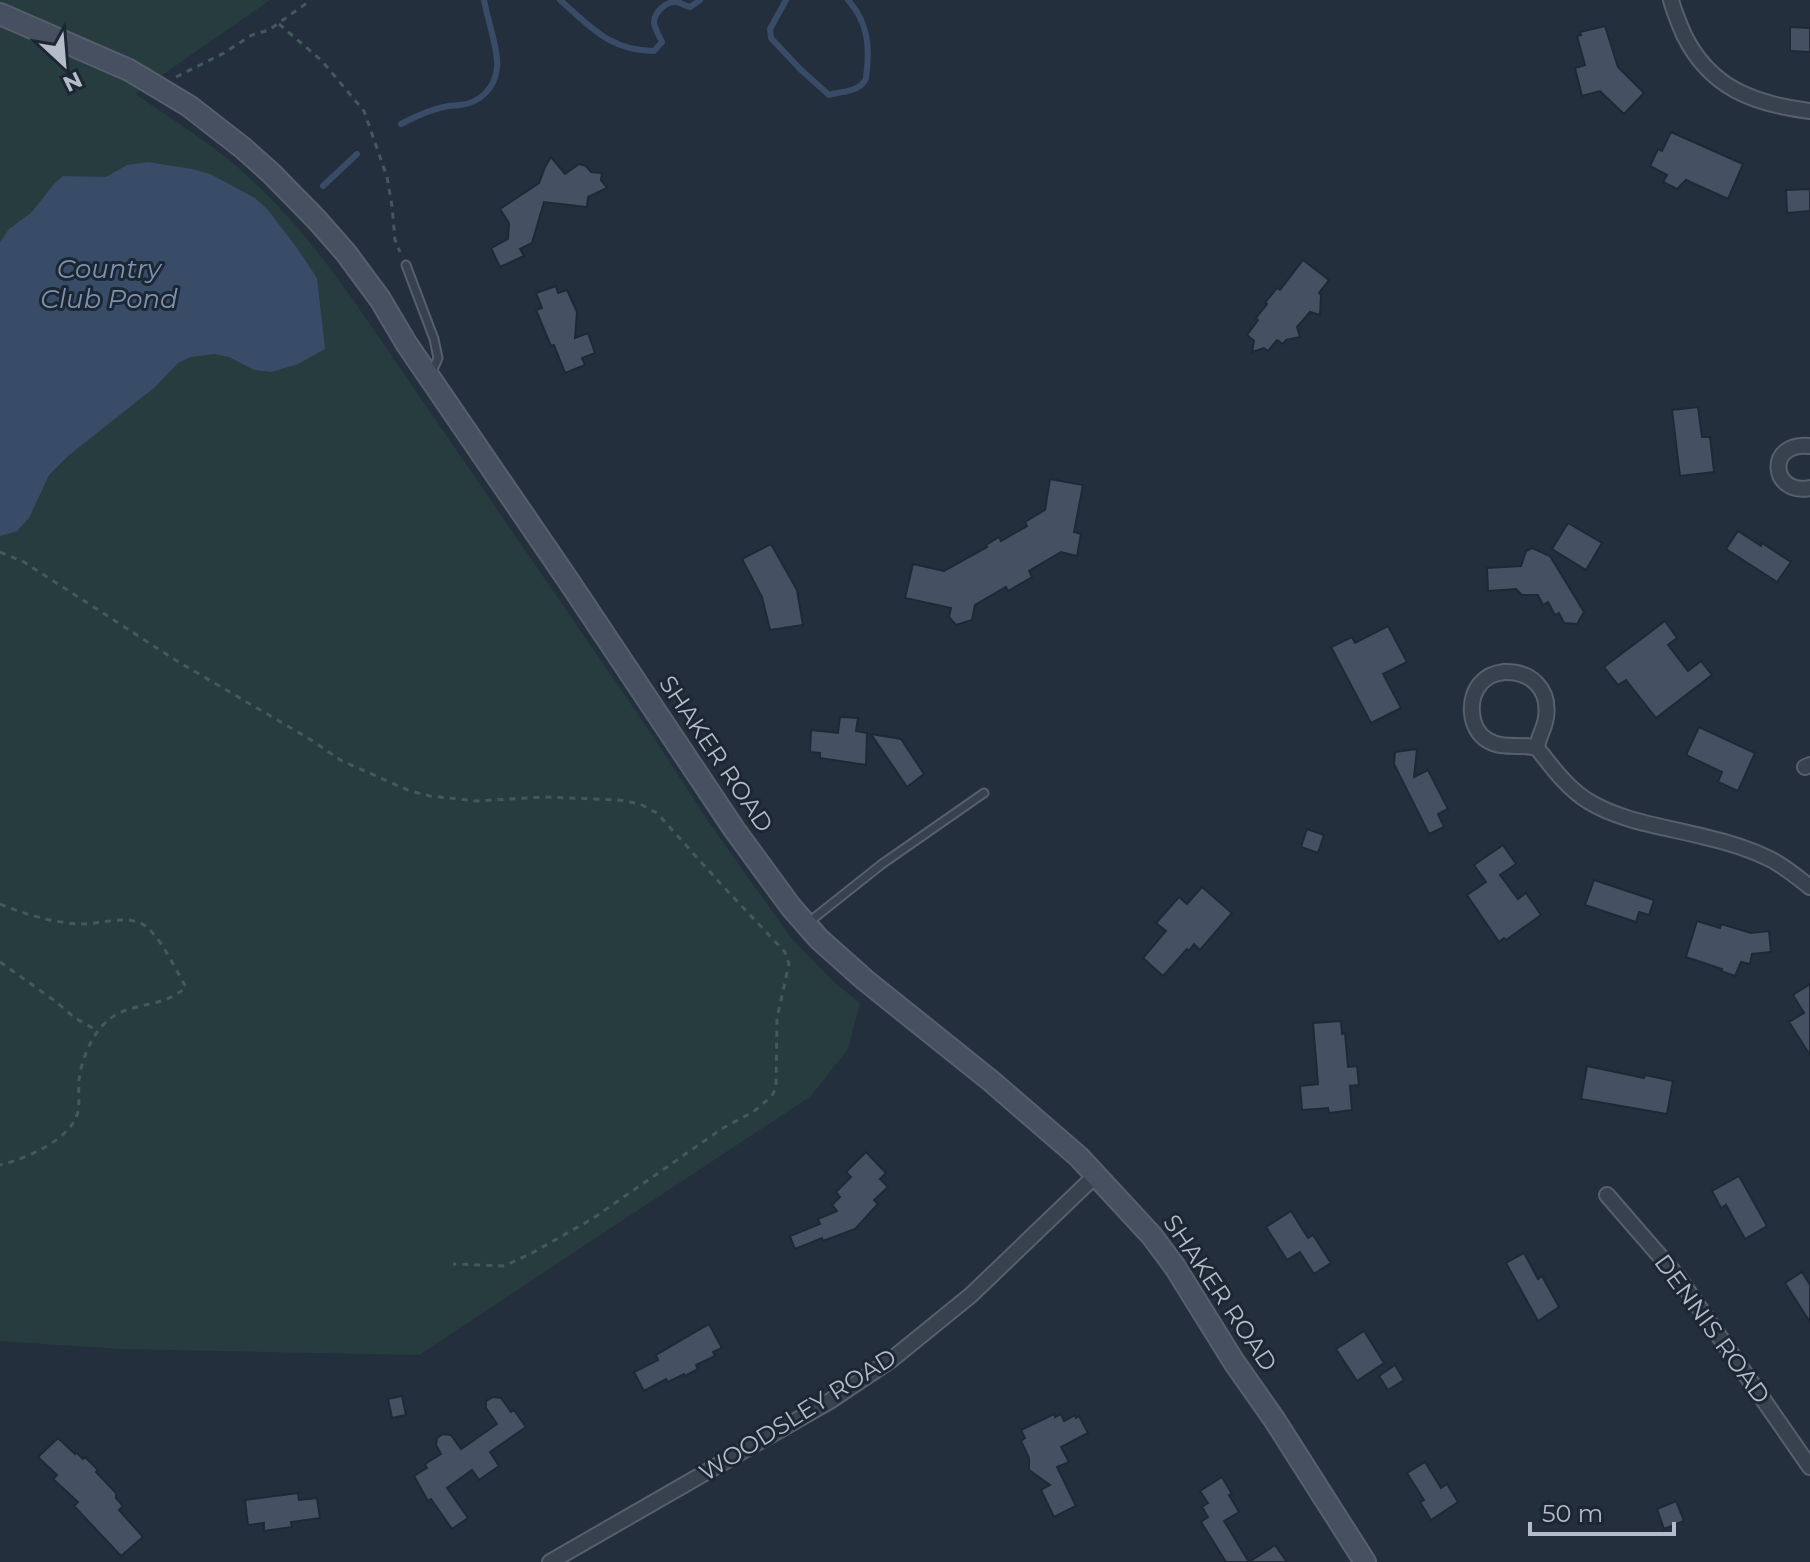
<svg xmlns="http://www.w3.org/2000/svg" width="1810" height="1562" font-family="Montserrat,sans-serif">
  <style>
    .green { fill: #263c3f }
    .water { fill: #394c67 }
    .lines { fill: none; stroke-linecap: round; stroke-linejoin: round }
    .stream { stroke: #394c67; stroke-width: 6 }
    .building { fill: #455162; stroke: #1f2835; stroke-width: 2 }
    .service-casing { stroke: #565f6c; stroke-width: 11 }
    .minor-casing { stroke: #565f6c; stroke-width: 18 }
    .secondary-casing { stroke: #565f6c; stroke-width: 24 }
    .path { stroke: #44595c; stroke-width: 3; stroke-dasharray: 6 6; stroke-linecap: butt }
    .service { stroke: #38414e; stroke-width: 7 }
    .minor { stroke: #38414e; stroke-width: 14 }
    .secondary { stroke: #465061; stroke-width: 20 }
    .labels { text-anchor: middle; stroke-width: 6; stroke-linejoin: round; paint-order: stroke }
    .street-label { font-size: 24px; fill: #b4bcc9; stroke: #1d2633 }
    .water-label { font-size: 26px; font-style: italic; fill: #7c92b1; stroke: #1d2633 }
  </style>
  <rect width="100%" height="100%" fill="#242f3e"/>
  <path class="green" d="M0 0H270L135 94C169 117 204 139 235 165 282 205 321 254 356 304L650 732 708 821 792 939 834 982 860 1003 848 1049 811 1096 419 1355 120 1349 0 1341Z"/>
  <path class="water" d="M148 162 192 169 210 174 255 198 268 210 297 248 317 278 325 349 298 364 272 372 254 370 229 357 214 354 191 357 178 363 155 387 68 456 49 475 29 518 17 531 0 536V242L9 229 31 213 54 184 63 176 106 177 127 165Z"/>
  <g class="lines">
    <g class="stream">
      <path d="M560 0C591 27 610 51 654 51L662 42C659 36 655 29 654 23 654 12 666 1 677 2 682 3 685 6 690 7L700 0"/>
      <path d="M786 0 770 29 771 38 800 69 829 95C842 91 861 92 866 78 870 49 869 23 848 0"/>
      <path d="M401 124C416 116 431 109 448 106 452 105 456 106 460 105 480 103 495 88 497 68 499 51 487 18 484 0"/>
      <path d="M323 186 357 154"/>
    </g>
  </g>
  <g class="building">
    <path d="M1605 26 1618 67 1644 93 1624 114 1600 91 1582 96 1575 68 1585 65 1577 36 1581 35 1580 32Z"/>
    <path d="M1790 27 1810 28V52L1790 51Z"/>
    <path d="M1671 132 1743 164 1728 199 1686 180 1677 189 1663 182 1667 175 1650 166 1658 149 1662 151Z"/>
    <path d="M551 157 565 174 579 164 586 166 591 172 602 173 601 180 607 188 588 197 587 207 544 202 532 243 520 249 524 256 500 267 491 248 508 239 509 223 500 209 539 183 545 167Z"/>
    <path d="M1810 189V211L1787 213 1786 190Z"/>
    <path d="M1303 260 1329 280 1319 293 1321 295 1320 315 1310 312 1297 327 1300 337 1286 340 1283 344 1277 340 1268 351 1264 348 1252 352 1254 341 1247 335 1258 320 1256 318 1267 304 1265 303 1277 288 1280 290Z"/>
    <path d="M556 286 558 293 567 290 577 312 575 338 588 333 595 353 582 358 585 365 565 373 554 345 551 346 536 310 542 308 536 293Z"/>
    <path d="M1698 407 1702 437H1710L1714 472 1680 476 1672 410Z"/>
    <path d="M1050 479 1083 485 1074 532 1081 534 1077 556 1061 552 1029 571 1032 577 1008 591 1006 587 975 605 972 620 956 625 949 617 951 608 905 598 913 564 944 571 987 547 986 545 999 537 1001 541 1027 526 1025 522 1045 510Z"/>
    <path d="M1568 523 1602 543 1586 570 1552 549Z"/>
    <path d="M1738 531 1761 546 1762 543 1791 562 1777 582 1726 549Z"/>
    <path d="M771 544 797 590 803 625 770 630 762 597 742 559Z"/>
    <path d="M1532 548 1550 556 1584 612 1577 624 1564 623 1559 613 1555 615 1548 602 1543 605 1538 595H1522L1516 589 1488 591 1487 568 1521 566 1526 551Z"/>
    <path d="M1665 621 1677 638 1668 645 1688 671 1701 661 1712 675 1656 718 1626 680 1618 685 1604 667Z"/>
    <path d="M1388 626 1407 662 1383 674 1401 708 1371 723 1331 647 1352 637 1355 643Z"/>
    <path d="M840 717 858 718 856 731 867 733 866 765 820 758V753L810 752 811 730 838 733Z"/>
    <path d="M1699 727 1755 753 1738 791 1718 782 1722 772 1686 755Z"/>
    <path d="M871 734 901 739 924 774 907 787Z"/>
    <path d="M1417 749 1414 777 1428 770 1448 809 1438 814 1444 827 1429 834 1394 764 1395 752Z"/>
    <path d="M1307 829 1324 835 1318 853 1301 847Z"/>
    <path d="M1503 845 1516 864 1500 875 1518 899 1526 893 1541 915 1506 940 1504 938 1499 942 1467 895 1486 882 1474 865Z"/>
    <path d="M1594 880 1654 900 1649 915 1639 912 1636 922 1585 905Z"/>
    <path d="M1202 887 1232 913 1200 950 1194 944 1189 951 1187 949 1163 976 1143 958 1166 931 1156 923 1179 897 1187 904Z"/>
    <path d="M1697 921 1720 928 1721 924 1751 933 1769 931 1771 952 1752 954 1750 964 1741 962 1735 976 1721 971 1722 969 1686 957Z"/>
    <path d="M1810 984V1055L1789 1022 1804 1013 1793 995Z"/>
    <path d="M1341 1021 1342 1034 1345 1033 1348 1067 1357 1066 1359 1085 1350 1086 1352 1110 1329 1113 1328 1108 1302 1110 1300 1086 1318 1084 1313 1023Z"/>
    <path d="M1587 1066 1644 1078 1645 1075 1673 1081 1667 1114 1581 1099Z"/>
    <path d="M866 1152 886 1173 880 1179 888 1187 874 1200 878 1204 855 1229 823 1241 822 1238 795 1249 790 1236 820 1224 818 1219 837 1211 832 1205 840 1197 836 1192 851 1177 846 1172Z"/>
    <path d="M1739 1176 1767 1226 1745 1239 1726 1205 1721 1208 1712 1191Z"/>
    <path d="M1291 1211 1308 1238 1313 1235 1331 1263 1314 1274 1300 1252 1287 1260 1266 1227Z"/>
    <path d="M1524 1253 1538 1279 1542 1276 1559 1307 1538 1321 1506 1263Z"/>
    <path d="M1802 1272 1810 1285V1322L1785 1283Z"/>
    <path d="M709 1324 722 1348 713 1352 715 1356 696 1365 698 1369 685 1376 684 1374 668 1382 666 1379 644 1391 634 1372 658 1360 656 1355Z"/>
    <path d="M1364 1331 1384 1363 1357 1381 1336 1349Z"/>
    <path d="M1395 1365 1404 1380 1388 1390 1379 1376Z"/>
    <path d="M402 1396 406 1415 392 1418 388 1399Z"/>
    <path d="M493 1397 501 1398 511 1412 514 1410 526 1427 490 1452 499 1466 479 1480 472 1470 447 1488 468 1518 452 1529 431 1499 428 1501 414 1476 427 1468 425 1464 441 1454 436 1445 437 1438 443 1434 451 1435 461 1449 497 1424 486 1408V1401Z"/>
    <path d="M1054 1414 1055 1417 1061 1414 1064 1421 1075 1415 1076 1418 1079 1416 1088 1433 1061 1447 1069 1462 1057 1467 1076 1506 1054 1517 1041 1490 1050 1485 1029 1470V1458L1021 1441 1025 1438 1021 1430Z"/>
    <path d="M58 1438 75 1454 76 1452 83 1459 85 1457 98 1470 96 1472 116 1493V1498L123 1506 119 1510 143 1537 121 1556 74 1506 78 1502 53 1479 57 1475 38 1457Z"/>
    <path d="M1425 1462 1441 1488 1447 1484 1458 1502 1431 1520 1420 1502 1424 1500 1407 1473Z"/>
    <path d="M1222 1477 1232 1494 1229 1495 1239 1512 1224 1521 1249 1562 1275 1545 1287 1562H1226L1201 1522 1208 1517 1202 1507 1208 1503 1200 1491Z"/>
    <path d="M298 1493 299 1500 317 1498 320 1518 291 1522 292 1527 264 1531V1523L248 1525 245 1500Z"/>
    <path d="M1676 1501 1684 1521 1664 1529 1657 1509Z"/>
  </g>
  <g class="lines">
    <g class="service-casing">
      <g id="service">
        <path d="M406 265 434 339 438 358 432 372"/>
        <path d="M809 922 882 864 984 793"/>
      </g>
    </g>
    <g class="minor-casing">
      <g id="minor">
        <path d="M1671 0C1674 12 1679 23 1684 35 1710 88 1754 104 1810 111"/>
        <path d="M1810 446C1765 441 1771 496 1810 488"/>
        <path d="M1504 672C1531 671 1550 689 1546 717 1545 728 1538 737 1537 748 1520 743 1503 750 1487 740 1469 729 1467 698 1481 683 1487 676 1495 673 1504 672Z"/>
        <path d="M1537 748C1552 767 1567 788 1588 801 1622 822 1667 827 1705 837 1727 842 1750 849 1770 859 1784 866 1797 877 1810 887"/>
        <path d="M1805 767 1810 765"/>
        <path d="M1607 1195 1678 1277 1810 1467"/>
        <path d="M550 1562 830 1401 891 1360 971 1295 1096 1175"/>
      </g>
    </g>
    <g class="secondary-casing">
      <path id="secondary" d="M0 14 129 70 189 106 243 148 272 174 317 220 346 253 380 299 406 343 568 580 734 829 791 907 819 939 865 980 991 1081 1079 1157 1152 1236 1175 1267 1234 1362 1274 1419 1365 1562"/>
    </g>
    <g class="path">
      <path d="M279 24 322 61 364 111 387 177 392 206 395 240 400 252"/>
      <path d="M176 77 224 53 252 35 269 30 311 0"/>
      <path d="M0 552 24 562 177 661 308 738 342 761 410 791 430 796 477 801 543 797 619 800 640 804 657 813 719 882 785 952 789 964 777 1018 776 1087 772 1096 753 1112 723 1128 592 1219 532 1253 504 1266 453 1264"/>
      <path d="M0 904C24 914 51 922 78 924 97 925 128 914 144 925 161 937 175 969 186 987 160 1011 129 999 104 1024 90 1038 81 1062 79 1080 78 1090 80 1101 78 1111 73 1139 25 1159 0 1165"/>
      <path d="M0 962 55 1001 75 1018 98 1031"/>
    </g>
    <use href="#service" class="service"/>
    <use href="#minor" class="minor"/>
    <use href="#secondary" class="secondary"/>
  </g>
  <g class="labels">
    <g class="street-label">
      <text transform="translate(716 754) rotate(56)" y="8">SHAKER ROAD</text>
      <text transform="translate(1220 1293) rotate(56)" y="8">SHAKER ROAD</text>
      <text transform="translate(1712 1329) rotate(54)" y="8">DENNIS ROAD</text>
      <text transform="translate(798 1415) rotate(-32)" y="8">WOODSLEY ROAD</text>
    </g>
    <g class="water-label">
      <text x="109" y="278">Country<tspan x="109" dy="30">Club Pond</tspan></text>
    </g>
  </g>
  <g transform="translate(64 64) rotate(154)" stroke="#1d2633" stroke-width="6" paint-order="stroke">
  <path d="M0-6L14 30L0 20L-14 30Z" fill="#b4bcc9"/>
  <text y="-12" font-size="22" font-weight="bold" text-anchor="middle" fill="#b4bcc9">N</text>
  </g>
  <path d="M1530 1522v12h144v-12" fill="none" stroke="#b4bcc9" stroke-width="4"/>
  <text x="1542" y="1522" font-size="24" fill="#b4bcc9" stroke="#1d2633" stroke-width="6" paint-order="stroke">50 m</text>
</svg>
